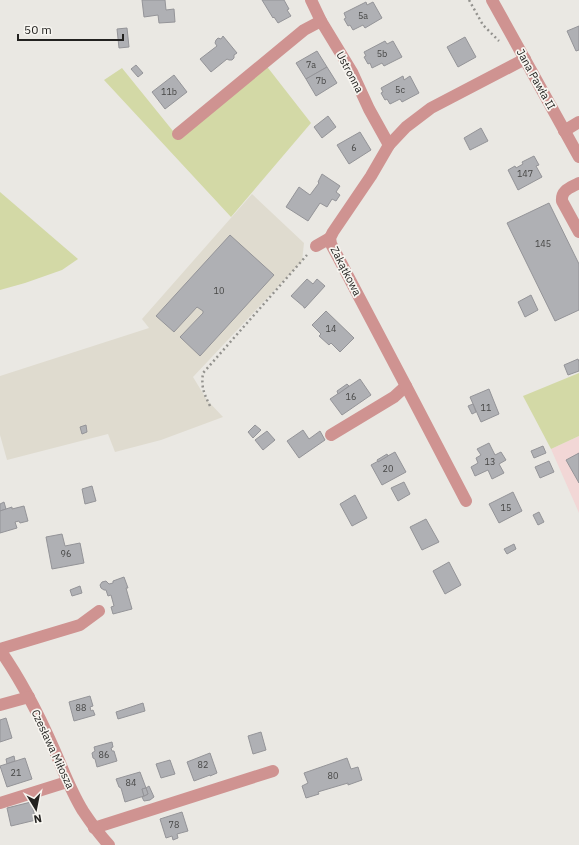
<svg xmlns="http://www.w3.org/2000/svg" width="579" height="845" font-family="'IBM Plex Sans',sans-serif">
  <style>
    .commercial { fill: #f2d7d6 }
    .built { fill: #dfdbcf }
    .green { fill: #d3d9a6 }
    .building { fill: #afb0b4; stroke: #949498 }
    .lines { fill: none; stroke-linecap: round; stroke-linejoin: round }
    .path { stroke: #93928e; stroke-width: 2.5; stroke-dasharray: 2 3; stroke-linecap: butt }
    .minor { stroke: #cf9391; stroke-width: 12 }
    .labels { text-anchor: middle; stroke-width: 3.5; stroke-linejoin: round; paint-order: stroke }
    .number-label { font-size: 9px; fill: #464645 }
    .street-label { font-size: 11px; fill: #232220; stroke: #f7f5f0 }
  </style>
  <rect width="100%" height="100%" fill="#eae8e3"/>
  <path class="commercial" d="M579 436V513L551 449Z"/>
  <path class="built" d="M252 194 304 243 302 261 193 377 207 400 223 417 161 440 115 452 108 434 7 460 0 435V376L149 328 142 319Z"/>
  <g class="green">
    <path d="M265 64 311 123 231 217 104 80 122 68 177 136Z"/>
    <path d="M0 192 78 259 62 270 25 283 0 290Z"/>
    <path d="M579 373V436L551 449 523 396Z"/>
  </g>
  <g class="building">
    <path d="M142 0H165L166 10 174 9 175 22 159 23 158 15 144 17Z"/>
    <path d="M262 0H284L289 9 287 10 291 16 278 23 274 17 273 18Z"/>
    <path d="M366 2 367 5 373 2 382 18 365 28 363 25 353 30 350 25 348 26 344 19 346 18 344 13Z"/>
    <path d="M579 26V50L576 51 567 31Z"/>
    <path d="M127 28 129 47 119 48 117 29Z"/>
    <path d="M223 36 237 53 234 55V58L232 60H229L227 59 211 72 200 59 217 46 215 43 216 40 218 38 221 39Z"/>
    <path d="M465 37 476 57 458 67 447 47Z"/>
    <path d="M385 41 387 44 393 41 402 57 384 66 382 63 372 68 370 63 368 64 364 57 366 56 364 52Z"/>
    <path d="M317 51 327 67 306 79 296 63Z"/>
    <path d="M136 65 143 73 138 77 131 69Z"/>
    <path d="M327 67 337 83 316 96 306 79Z"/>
    <path d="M174 75 187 92 165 109 152 92Z"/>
    <path d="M403 76 404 80 410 76 419 93 402 102 400 99 390 104 387 99 385 100 381 93 383 92 381 88Z"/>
    <path d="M328 116 336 127 322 138 314 127Z"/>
    <path d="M481 128 488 141 470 150 464 138Z"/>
    <path d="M360 132 371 150 349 164 337 145Z"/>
    <path d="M534 156 539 165 536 166 542 177 518 190 508 170 515 166 516 168 523 164 522 162Z"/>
    <path d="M322 174 340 186 336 192 340 195 336 201 332 199 327 207 320 203 308 221 286 207 299 187 310 195 319 183 318 182Z"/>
    <path d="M549 203 579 264V310L555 321 507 223Z"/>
    <path d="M230 235 274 275 200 356 180 337 203 313V311L197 307 174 332 156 316Z"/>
    <path d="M307 279 313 284 317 279 325 286 305 308H304V307L291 296Z"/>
    <path d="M531 295 538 310 525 317 518 302Z"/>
    <path d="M326 311 354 338 340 352 331 343 329 345 319 336 321 334 312 325Z"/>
    <path d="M578 359 579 362V371L568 375 564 365Z"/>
    <path d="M360 379 371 395 342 415 330 399Z"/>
    <path d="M347 384 349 386 338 394 337 391Z"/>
    <path d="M489 389 499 414 481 422 470 397Z"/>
    <path d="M473 404 476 412 472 414 468 406Z"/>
    <path d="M86 425 87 432 82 434 80 427Z"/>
    <path d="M255 425 261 430 253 438 248 432Z"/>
    <path d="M303 430 309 439 320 431 325 440 299 458 287 441Z"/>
    <path d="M267 431 275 440 263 450 255 440Z"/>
    <path d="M489 443 495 455 501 452 506 460 499 464 504 473 492 479 488 470 475 476 471 467 478 463 476 458 481 455 477 449Z"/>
    <path d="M543 446 546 453 534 458 531 451Z"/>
    <path d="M395 452 406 472 382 485 371 465Z"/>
    <path d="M579 453V483L566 460Z"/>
    <path d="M387 454 388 456 378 462 377 460Z"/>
    <path d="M549 461 554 472 540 478 535 467Z"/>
    <path d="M404 482 410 494 398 501 391 488Z"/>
    <path d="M92 486 96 501 85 504 82 489Z"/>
    <path d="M513 492 522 511 499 523 489 504Z"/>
    <path d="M355 495 367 518 352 526 340 504Z"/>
    <path d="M4 502 6 509 0 511V504Z"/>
    <path d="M24 506 28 521 20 523 19 521 15 522 17 528 0 533V511L12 507V509Z"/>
    <path d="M539 512 544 522 538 525 533 515Z"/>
    <path d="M426 519 439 542 422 550 410 527Z"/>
    <path d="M62 534 65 546 80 543 84 563 52 569 46 537Z"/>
    <path d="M514 544 516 549 507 554 504 549Z"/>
    <path d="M449 562 461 585 445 594 433 571Z"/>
    <path d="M124 577 128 588H126L132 609 113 614 111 607 114 606 111 595 108 596 106 590H104L101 588 100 585 102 582 106 581 109 584 113 583V581Z"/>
    <path d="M80 586 82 593 72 596 70 590Z"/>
    <path d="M90 696 93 706 90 707 91 711 93 710 95 715 74 721 69 702Z"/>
    <path d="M143 703 145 711 118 719 116 712Z"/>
    <path d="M6 718 12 738 0 742V720Z"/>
    <path d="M261 732 266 750 253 754 248 736Z"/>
    <path d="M112 742 113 747 111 748 112 751H114L117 761 97 767 95 759 93 758 92 753 95 751 94 747Z"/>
    <path d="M210 753 217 773 210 776V775L194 781 187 762Z"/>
    <path d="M14 756 15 761 7 764 6 759Z"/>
    <path d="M25 758 32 779 7 787 0 766Z"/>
    <path d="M347 758 351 769 358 767 362 780 348 785V783L321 791 318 792 319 794 306 798 302 786 308 783 304 773Z"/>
    <path d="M170 760 175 774 161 778 156 764Z"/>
    <path d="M140 772 146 788 142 789 144 796 125 802 121 788 119 787 116 779Z"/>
    <path d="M149 786 154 797 150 800 144 801 142 797 148 794 146 788Z"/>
    <path d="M146 788 148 794 144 796 142 789Z"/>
    <path d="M31 802 36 820 11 826 7 808Z"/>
    <path d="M182 812 188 831 177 834 178 838 173 840 172 836 166 838 160 819Z"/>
  </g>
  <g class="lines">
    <g class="path">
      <path d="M469 0 483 25 499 41"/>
      <path d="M210 406C204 393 201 388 203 373L307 255"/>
    </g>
    <g class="minor">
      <path d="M311 0 321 21 352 72 369 109 389 145"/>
      <path d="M492 0 579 157"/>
      <path d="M564 131 579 122"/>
      <path d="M178 134 304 30 321 21"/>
      <path d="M579 183C570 188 561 190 562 201L579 232"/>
      <path d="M316 246 330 238"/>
      <path d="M331 435 394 397 406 386"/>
      <path d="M466 501 406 386 338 257 331 244 330 238 333 232 371 176 389 145 406 127 431 108 525 59"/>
      <path d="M0 649 80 625 99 611"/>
      <path d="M0 650C21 680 38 713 53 747 63 769 70 790 83 811 91 823 99 834 109 845"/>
      <path d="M0 705 29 697"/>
      <path d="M0 803 67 782"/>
      <path d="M94 828 273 771"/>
    </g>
  </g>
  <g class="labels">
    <g class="number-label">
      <text x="363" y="19">5a</text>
      <text x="382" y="57">5b</text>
      <text x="311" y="68">7a</text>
      <text x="321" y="84">7b</text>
      <text x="400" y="93">5c</text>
      <text x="169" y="95">11b</text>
      <text x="354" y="151">6</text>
      <text x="525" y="177">147</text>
      <text x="543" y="247">145</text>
      <text x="219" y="294">10</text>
      <text x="331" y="332">14</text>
      <text x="351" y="400">16</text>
      <text x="486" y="411">11</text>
      <text x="490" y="465">13</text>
      <text x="388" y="472">20</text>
      <text x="506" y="511">15</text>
      <text x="66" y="557">96</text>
      <text x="81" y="711">88</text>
      <text x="104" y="758">86</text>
      <text x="203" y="768">82</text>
      <text x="16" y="776">21</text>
      <text x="333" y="779">80</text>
      <text x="131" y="786">84</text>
      <text x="174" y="828">78</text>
    </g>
    <g class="street-label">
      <text transform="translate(350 72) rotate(62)" y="4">Ustronna</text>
      <text transform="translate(536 79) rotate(61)" y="4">Jana Pawła II</text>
      <text transform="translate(346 271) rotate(63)" y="4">Zakątkowa</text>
      <text transform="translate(53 749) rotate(65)" y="4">Czesława Miłosza</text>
    </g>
  </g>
  <g transform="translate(36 809) rotate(170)" stroke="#f7f5f0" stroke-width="3" paint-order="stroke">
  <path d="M0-3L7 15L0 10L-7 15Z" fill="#232220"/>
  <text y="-6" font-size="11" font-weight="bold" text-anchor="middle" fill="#232220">N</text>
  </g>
  <path d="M18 34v6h105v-6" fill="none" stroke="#232220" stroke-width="2"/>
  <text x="24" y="34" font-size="12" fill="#232220" stroke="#f7f5f0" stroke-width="3" paint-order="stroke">50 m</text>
</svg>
